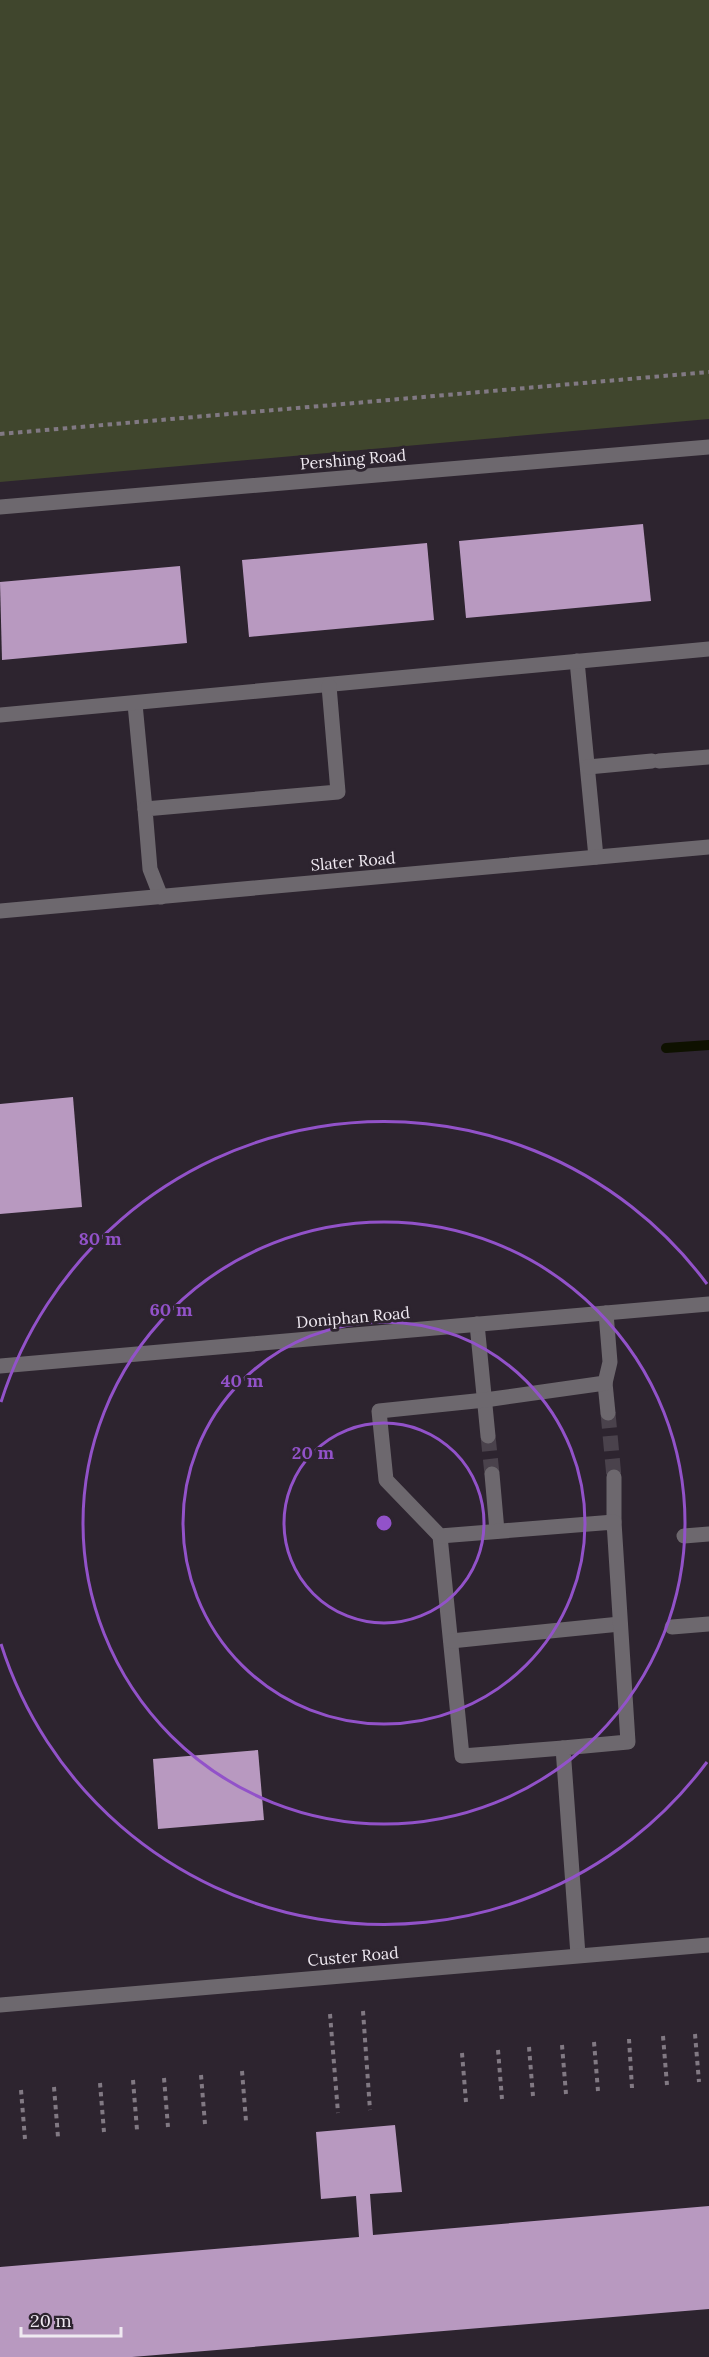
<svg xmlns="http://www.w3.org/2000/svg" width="709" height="2357" font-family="Lora,serif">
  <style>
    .green { fill: #40462d }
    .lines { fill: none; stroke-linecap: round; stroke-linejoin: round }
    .stream { stroke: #0e1100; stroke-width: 10 }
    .building { fill: #b899c0 }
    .minor-tunnel { stroke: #4a424c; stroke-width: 15; stroke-dasharray: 15 8; stroke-linecap: butt }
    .path { stroke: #817983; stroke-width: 4; stroke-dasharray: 4.5 4.5; stroke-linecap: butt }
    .minor { stroke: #6d686e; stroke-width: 15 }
    .ring { fill: none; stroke: #9252c9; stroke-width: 3 }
    .labels { text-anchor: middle; stroke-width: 6; stroke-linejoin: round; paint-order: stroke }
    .street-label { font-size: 16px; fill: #efe9f1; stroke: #2d242f }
    .centre { fill: #9252c9; stroke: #2d242f; stroke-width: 3 }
    .ring-label { font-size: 18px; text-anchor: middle; font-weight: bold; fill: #9252c9; stroke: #2d242f; stroke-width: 6; stroke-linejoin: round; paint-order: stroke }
  </style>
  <rect width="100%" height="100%" fill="#2d242f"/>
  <path class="green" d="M0 0H709V419L0 482Z"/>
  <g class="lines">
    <path class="stream" d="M666 1048 709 1045"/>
  </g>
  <g class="building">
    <path d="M643 524 651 601 466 618 459 541Z"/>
    <path d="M427 543 434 620 249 637 242 560Z"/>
    <path d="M180 566 187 643 2 660 0 582Z"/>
    <path d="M73 1097 82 1207 0 1214V1104Z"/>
    <path d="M258 1750 264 1820 158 1829 153 1759Z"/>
    <path d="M395 2125 402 2192 370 2194 373 2235 709 2206V2309L132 2357H0V2267L359 2237 356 2196 321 2199 316 2132Z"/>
  </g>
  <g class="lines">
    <g class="minor-tunnel">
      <path d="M608 1413 614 1477"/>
      <path d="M488 1436 492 1474"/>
    </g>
    <g class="path">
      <path d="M0 434 709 372"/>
      <path d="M363 2011 370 2110"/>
      <path d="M330 2014 338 2113"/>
      <path d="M695 2034 699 2082"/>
      <path d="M663 2036 667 2085"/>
      <path d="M629 2039 632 2088"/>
      <path d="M594 2042 598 2091"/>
      <path d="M562 2045 566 2094"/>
      <path d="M529 2047 533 2096"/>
      <path d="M498 2050 502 2099"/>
      <path d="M462 2053 466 2102"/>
      <path d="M242 2071 246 2121"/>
      <path d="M201 2075 205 2124"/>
      <path d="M164 2078 168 2127"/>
      <path d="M133 2080 137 2130"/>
      <path d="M100 2083 104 2132"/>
      <path d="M54 2087 58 2137"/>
      <path d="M21 2090 25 2139"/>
    </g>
    <g class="minor">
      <path d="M0 507 709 447"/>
      <path d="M577 661 596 857"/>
      <path d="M135 704 145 809"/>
      <path d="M0 715 709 649"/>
      <path d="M659 761 709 757"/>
      <path d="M588 767 652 761"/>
      <path d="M161 897 150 869 145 809 338 792 329 686"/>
      <path d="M0 911 709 847"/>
      <path d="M477 1324 488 1436"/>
      <path d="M0 1366 709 1304"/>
      <path d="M605 1383 608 1413"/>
      <path d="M492 1474 497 1531"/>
      <path d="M614 1477V1522"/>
      <path d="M440 1536 462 1756 563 1748"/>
      <path d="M684 1536 709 1534"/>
      <path d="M672 1627 709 1624"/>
      <path d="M451 1641 620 1624"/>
      <path d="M578 1955 563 1748 628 1742 614 1522 440 1536 386 1480 379 1411 485 1400 605 1383 610 1362 606 1313"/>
      <path d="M0 2005 709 1945"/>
    </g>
  </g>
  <g class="ring">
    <circle cx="384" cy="1523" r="100"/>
    <circle cx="384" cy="1523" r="201"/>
    <circle cx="384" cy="1523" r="301"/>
    <path d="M707 1762A402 402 0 0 1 1 1644M1 1402A402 402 0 0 1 707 1284"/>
  </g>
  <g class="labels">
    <g class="street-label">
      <text transform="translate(353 459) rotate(-5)" y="6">Pershing Road</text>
      <text transform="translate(353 861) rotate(-5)" y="6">Slater Road</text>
      <text transform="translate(353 1317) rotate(-5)" y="6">Doniphan Road</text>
      <text transform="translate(353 1956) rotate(-5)" y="6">Custer Road</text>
    </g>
  </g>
  <circle cx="384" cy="1523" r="9" class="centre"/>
  <g class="ring-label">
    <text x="100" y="1245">80 m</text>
    <text x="171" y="1316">60 m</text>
    <text x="242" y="1387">40 m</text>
    <text x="313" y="1459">20 m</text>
  </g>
  <path d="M21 2327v9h100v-9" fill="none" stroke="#efe9f1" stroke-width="3"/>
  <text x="30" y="2327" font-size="18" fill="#efe9f1" stroke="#2d242f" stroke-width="4.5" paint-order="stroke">20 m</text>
</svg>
